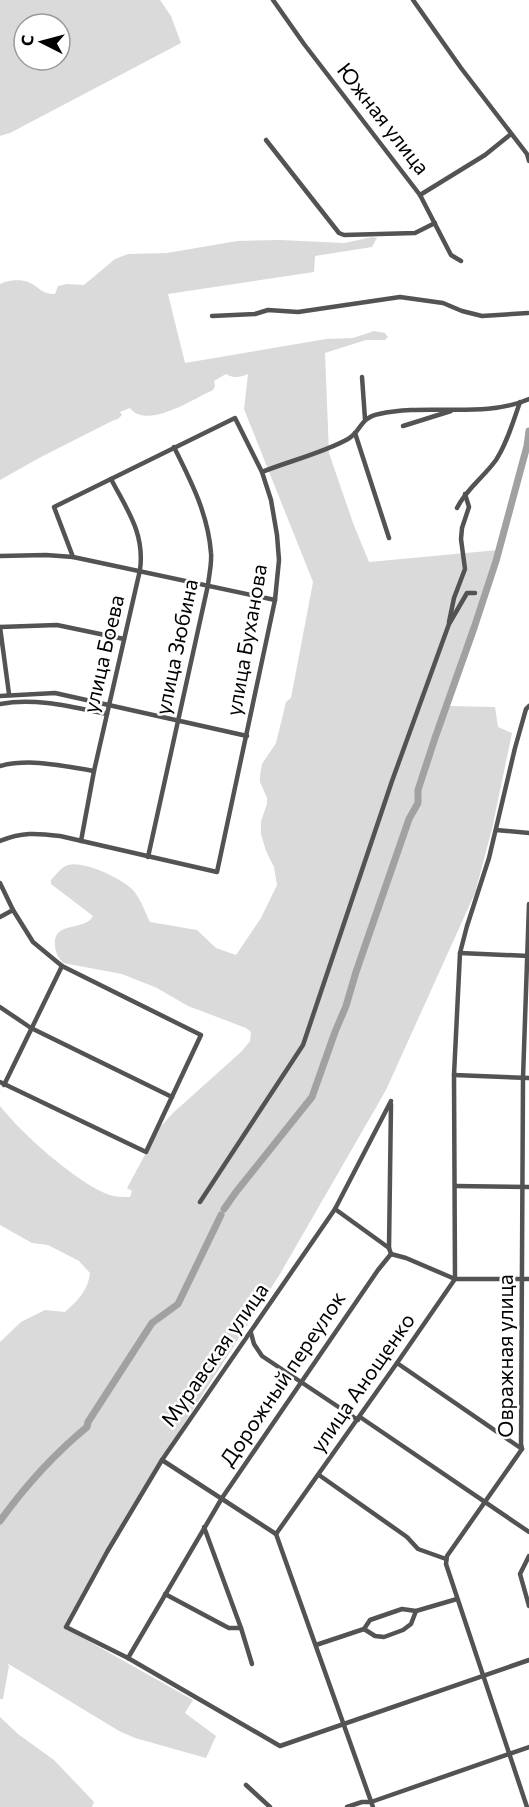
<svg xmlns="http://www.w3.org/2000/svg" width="529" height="1807" font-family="Commissioner,sans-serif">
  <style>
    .green { fill: #dadada; fill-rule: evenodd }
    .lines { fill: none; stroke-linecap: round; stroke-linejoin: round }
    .river { stroke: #a1a1a1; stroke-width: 7 }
    .street { stroke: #535353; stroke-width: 4.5 }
    .labels { text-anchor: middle; stroke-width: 5; stroke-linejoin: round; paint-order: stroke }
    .street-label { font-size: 21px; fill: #000; stroke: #fff }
  </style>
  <rect width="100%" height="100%" fill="#fff"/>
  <g class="green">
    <path d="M0 0H160L171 16 181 43 10 133 0 136ZM24 24H60V60H24Z"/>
    <path d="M373 237 377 238 372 247 315 256 314 272 168 294 185 363 326 339 353 338 374 331 385 333 388 337 385 340H366L325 353 329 453 353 523 369 562 498 550 448 706 495 707 498 727 512 733 492 829 475 893 386 1090 280 1274 176 1436 102 1558 66 1623 69 1630 193 1700 185 1713 216 1736 206 1758 135 1738 119 1731 7 1663 9 1666 3 1699H0V1342L21 1322 45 1310 65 1312C78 1300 88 1291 90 1273L79 1261 48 1245 32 1243 0 1225V1106C22 1134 75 1181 107 1194 115 1197 122 1197 130 1197L132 1191 127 1188 160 1127 173 1113 242 1051 250 1041 251 1032 246 1028 188 1006 157 988 122 974 63 963C58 957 56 954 55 946 52 920 85 932 93 916L51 884V880C56 875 61 867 68 865 83 860 121 878 132 889 140 897 145 912 150 922L197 930 216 948 236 955 261 918 277 885 274 867 266 851 261 834V821L267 804V798L260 782V776L262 764 276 743 286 702 291 698 313 582 244 409 248 374C240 377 234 379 226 374L214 381 215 386 213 390C193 399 147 430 130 408L120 412 122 415 118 419 112 421 41 457 0 480V284C7 280 21 279 28 282 39 286 40 294 55 294L58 286 67 284 84 285 115 259 128 254 167 253 237 241 280 240 344 243Z"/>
    <path d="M0 1717 18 1734 54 1760 94 1802 92 1807H0Z"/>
  </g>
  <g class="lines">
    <g class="river">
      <path d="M224 1209 236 1192 312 1097 335 1032 346 1006 356 972 409 819 418 803V790L435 738 474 628 496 561 527 446 529 431"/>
      <path d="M0 1521C26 1485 53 1455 87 1427L88 1422 152 1323 178 1304 221 1215"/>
    </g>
    <g class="street">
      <path d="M273 0 304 44 420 195 451 255 461 261"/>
      <path d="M413 0 461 68 527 154 529 161"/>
      <path d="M266 140 339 233 344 235 415 233 435 223"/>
      <path d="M420 195 485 155 511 134"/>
      <path d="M212 316 255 314 268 310 298 312 400 297 443 303 462 311 482 316 528 313"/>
      <path d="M362 377 365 419"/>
      <path d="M403 426 451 411"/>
      <path d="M355 433 389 538"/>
      <path d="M262 472C289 461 323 453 348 439 362 431 359 418 379 414 427 403 484 419 529 399"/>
      <path d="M457 508C466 489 484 477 496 460 507 443 513 422 520 402"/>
      <path d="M0 556 46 555 73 557 275 600"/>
      <path d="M449 622 454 598 465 569 461 539 462 528 469 507 465 494"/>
      <path d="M0 627 57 625 124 639"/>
      <path d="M0 627 9 694"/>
      <path d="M0 696 55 693 247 736"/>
      <path d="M0 704C35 697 73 707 107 714"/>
      <path d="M0 766C32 758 62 766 94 771"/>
      <path d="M496 830 529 833"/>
      <path d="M0 841C22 832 36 833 60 836L217 872 275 600 279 560 277 535 271 500 262 472 235 418 54 507 73 557"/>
      <path d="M81 841 94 771 140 570C145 533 127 510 111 479"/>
      <path d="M148 857 208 585C209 575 212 563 211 553 208 514 191 481 174 447"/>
      <path d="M0 883 13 910 33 942 62 966 201 1035 146 1152 0 1082"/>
      <path d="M0 917 13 910"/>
      <path d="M460 953 529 956"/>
      <path d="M0 1007 31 1028 172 1097"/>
      <path d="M454 1075 529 1078"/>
      <path d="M4 1085 62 966"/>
      <path d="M391 1101 335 1209 162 1460 107 1552 66 1627 128 1658 280 1746 529 1660"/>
      <path d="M455 1186 529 1187"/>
      <path d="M200 1202 303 1045 392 781 449 624 467 593H475"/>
      <path d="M335 1209 389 1248"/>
      <path d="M391 1254 406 1258 455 1279H529"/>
      <path d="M251 1333 254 1344 262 1356 358 1420"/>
      <path d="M397 1363 522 1449"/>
      <path d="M360 1417 529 1532"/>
      <path d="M162 1460 276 1534"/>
      <path d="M319 1475 407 1537 418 1549 446 1559"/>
      <path d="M204 1527 241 1628 252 1664"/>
      <path d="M276 1534 397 1363 455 1279 454 1075 460 953 467 926 489 858 515 748 526 709 529 706"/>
      <path d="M276 1534 373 1807"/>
      <path d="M529 1556 520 1574 529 1606"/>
      <path d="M165 1594 225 1626 229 1628H241"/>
      <path d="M364 1629 375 1636 384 1637 403 1630 411 1624 416 1611"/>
      <path d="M316 1645 364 1629 370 1620 402 1609 416 1611 457 1599"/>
      <path d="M128 1658 222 1498 378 1270 391 1254 389 1248 391 1104"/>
      <path d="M246 1785 270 1807"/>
      <path d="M347 1807 362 1802H371L529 1747"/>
      <path d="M527 1807 446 1564 447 1556 522 1449 521 1444 523 1078 529 904"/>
    </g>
  </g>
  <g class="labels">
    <g class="street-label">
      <text transform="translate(383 119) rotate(52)" y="7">Южная улица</text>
      <text transform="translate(247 640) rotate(-80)" y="7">улица Буханова</text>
      <text transform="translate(177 647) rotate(-78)" y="7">улица Зюбина</text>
      <text transform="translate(104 654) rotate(-77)" y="7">улица Боева</text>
      <text transform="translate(215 1355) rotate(-55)" y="7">Муравская улица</text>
      <text transform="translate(506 1356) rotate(-90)" y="7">Овражная улица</text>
      <text transform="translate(283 1379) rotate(-56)" y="7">Дорожный переулок</text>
      <text transform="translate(363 1383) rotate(-55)" y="7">улица Анощенко</text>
    </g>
  </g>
  <g transform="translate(42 42) rotate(276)"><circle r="28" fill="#ffffff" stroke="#999999" stroke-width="1.5"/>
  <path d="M0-4.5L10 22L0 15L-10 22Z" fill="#000000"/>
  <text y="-9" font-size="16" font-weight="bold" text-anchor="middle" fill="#000000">С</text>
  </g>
</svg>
